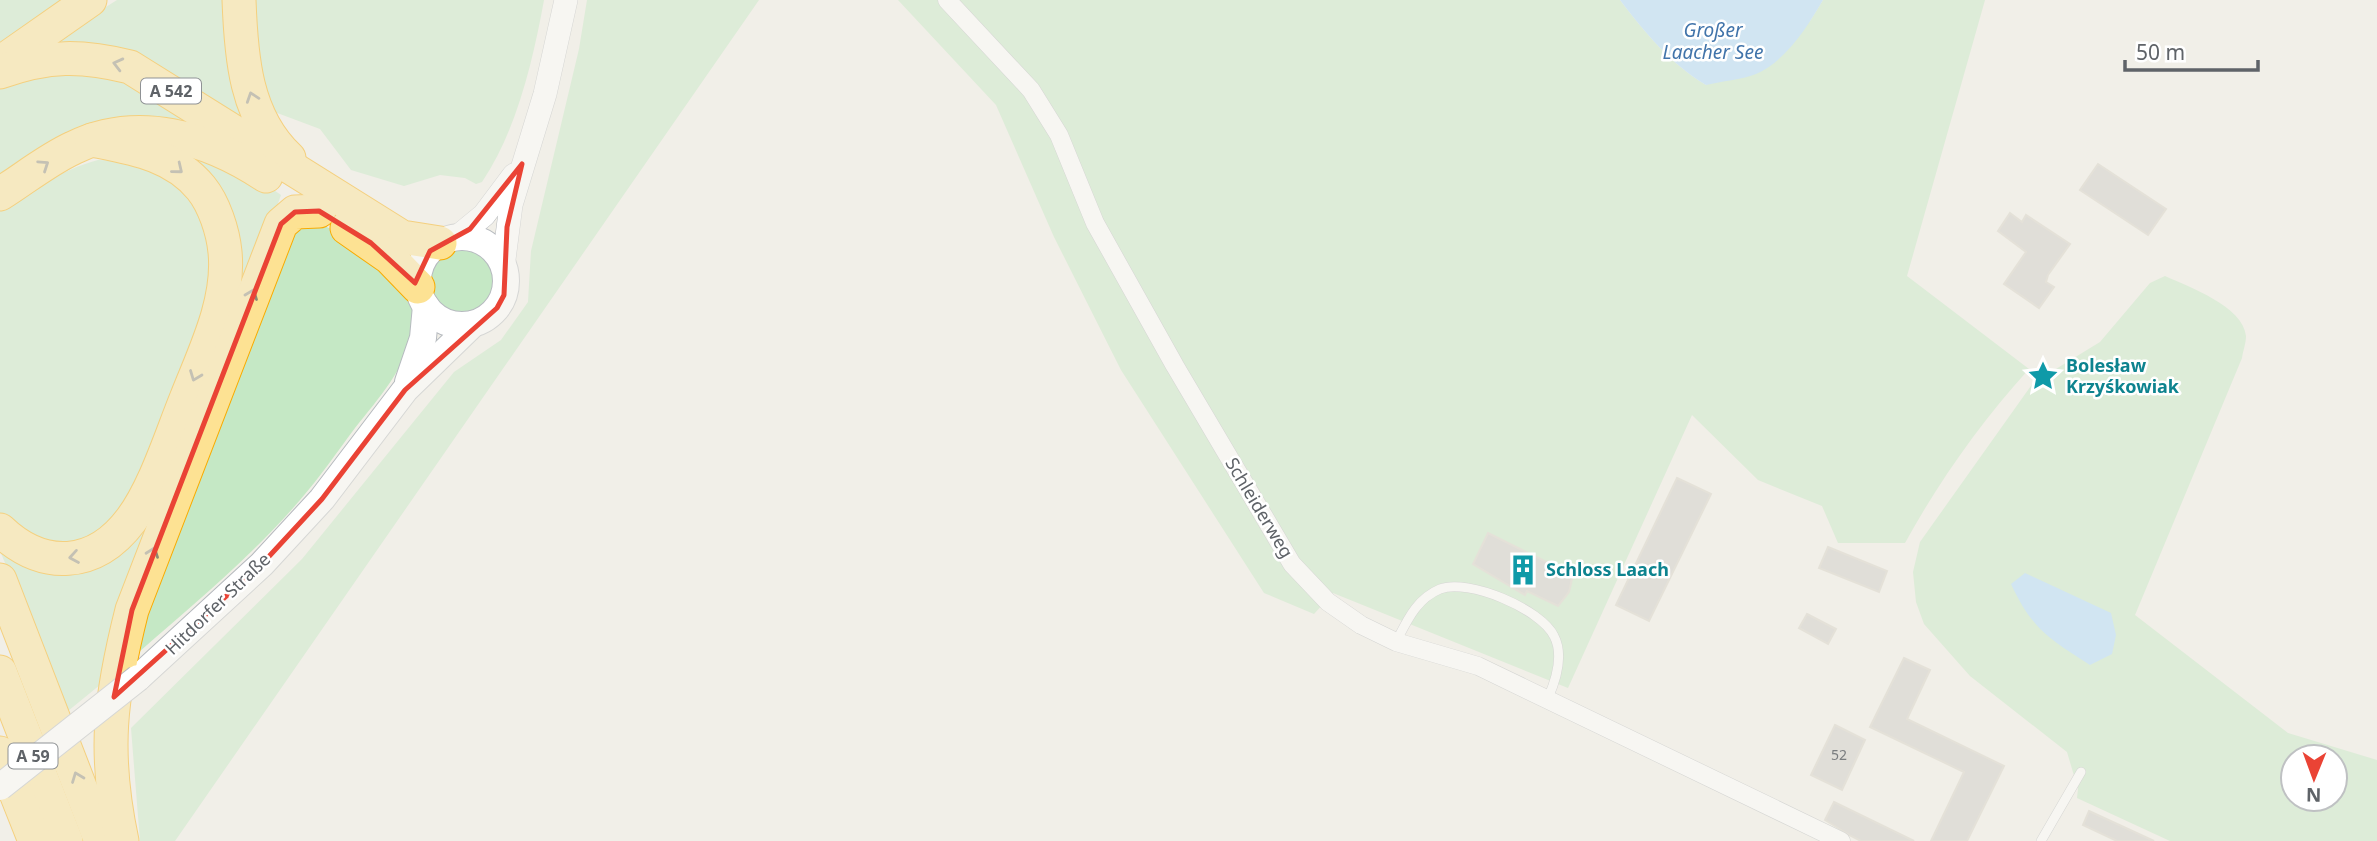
<svg xmlns="http://www.w3.org/2000/svg" width="2377" height="841" font-family="'Noto Sans',sans-serif">
  <style>
    .green { fill: #c5e8c5; fill-rule: evenodd }
    .water { fill: #aadaff }
    .building { fill: #cccac5; stroke: #d6d1c6; stroke-width: 2 }
    .lines { fill: none; stroke-linecap: round; stroke-linejoin: round }
    .service-casing { stroke: #b5b8bc; stroke-width: 10 }
    .minor-casing { stroke: #b5b8bc; stroke-width: 19 }
    .tertiary-casing { stroke: #b5b8bc; stroke-width: 24 }
    .secondary-casing { stroke: #b6babf; stroke-width: 28 }
    .motorway-casing { stroke: #f9ab00; stroke-width: 35 }
    .service { stroke: #fff; stroke-width: 9 }
    .minor { stroke: #fff; stroke-width: 18 }
    .tertiary { stroke: #fff; stroke-width: 23 }
    .secondary { stroke: #fff; stroke-width: 26 }
    .motorway { stroke: #fde293; stroke-width: 33 }
    .secondary-bridge-casing { stroke: #b6babf; stroke-width: 28; stroke-linecap: butt }
    .secondary-bridge { stroke: #fff; stroke-width: 26 }
    .oneway { stroke: #8e8975 }
    .marked { fill: none; stroke: #ea4335; stroke-width: 5; stroke-linejoin: round }
    .labels { text-anchor: middle; stroke-width: 5; stroke-linejoin: round; paint-order: stroke }
    .number-label { font-size: 14px; fill: #7a7d7f }
    .shield { fill: #fff; stroke: #8f9295; stroke-width: 2 }
    .shield-label { font-size: 16px; font-weight: bold; fill: #5f6368 }
    .culture-label { font-size: 18px; font-weight: bold; fill: #0d838f; stroke: #fff; text-anchor: start }
    .street-label { font-size: 18px; fill: #5f6368; stroke: #fff }
    .water-label { font-size: 19px; font-style: italic; fill: #4174aa; stroke: #fff }
  </style>
  <rect width="100%" height="100%" fill="#f1efe8"/>
  <g class="green">
    <path d="M0 0H73L0 50Z"/>
    <path d="M117 0H230L251 125 214 106 35 52Z"/>
    <path d="M250 0H544C533 60 517 130 482 182L476 184 465 178 440 175 404 186 351 170 320 129 272 111 255 61Z"/>
    <path d="M587 0H759L175 841H140L131 728 302 559 454 372 501 340 528 302 531 251 579 49Z"/>
    <path d="M898 0H1620C1645 33 1671 64 1706 85L1810 21 1823 0H1985L1907 276 2029 369C1981 422 1939 481 1905 543H1838L1822 506 1758 480 1692 415 1568 688 1333 593 1314 614 1264 593 1121 370 1054 237 996 105Z"/>
    <path d="M36 71 117 76 241 149 194 132 0 180V84Z"/>
    <path d="M134 139 256 178 281 195 106 680 68 711 0 551 34 563 136 525 230 231Z"/>
    <path d="M98 160 129 161 173 181 200 209 217 282 123 518 70 549 0 522V211C32 190 61 170 98 160Z"/>
    <path d="M306 218C345 232 422 278 413 329 407 367 378 399 355 428 337 452 320 477 300 500 248 561 183 613 123 666L286 228Z"/>
    <circle cx="461" cy="280" r="32"/>
    <path d="M2165 276C2189 287 2243 306 2246 336 2246 343 2243 351 2242 358L2135 615 2288 733 2377 760V841H2170L2077 798 2078 789 2067 752 1970 676 1924 624 1916 602 1913 572 1920 542 2033 383 2100 342 2150 283ZM2293 757H2335V799H2293Z"/>
  </g>
  <g class="water">
    <path d="M1620 0H1823C1808 26 1785 62 1756 74 1741 80 1722 81 1706 85 1671 64 1645 33 1620 0Z"/>
    <path d="M2025 573 2111 613 2116 635 2112 654 2090 665C2049 639 2032 629 2011 584Z"/>
  </g>
  <g class="building">
    <path d="M2098 164 2166 209 2148 235 2080 190Z"/>
    <path d="M2010 213 2022 222 2026 215 2070 244 2048 275 2046 282 2054 287 2039 308 2004 284 2026 252 1998 231Z"/>
    <path d="M1677 478 1711 494 1649 621 1616 605Z"/>
    <path d="M1488 533 1573 575 1569 592 1558 606 1527 591 1525 595 1473 564Z"/>
    <path d="M1828 547 1887 571 1879 592 1819 568Z"/>
    <path d="M1807 614 1836 629 1828 644 1799 628Z"/>
    <path d="M1904 658 1930 670 1907 719 2004 766 1967 841H1931L1964 772 1870 727Z"/>
    <path d="M1835 725 1865 740 1842 790 1811 775Z"/>
    <path d="M1834 802 1914 841H1861L1851 836 1825 820Z"/>
    <path d="M2089 811 2154 841H2117L2083 825Z"/>
  </g>
  <g class="lines">
    <g class="service-casing">
      <g id="service">
        <path d="M1396 642C1407 621 1416 599 1440 589 1468 578 1541 609 1554 636 1564 655 1556 680 1548 698"/>
        <path d="M2041 841 2081 772"/>
      </g>
    </g>
    <g class="minor-casing">
      <path id="minor" d="M947 0 1031 90 1059 135 1095 223 1175 366 1292 564 1328 602 1361 625 1396 642 1478 666 1841 841"/>
    </g>
    <g class="tertiary-casing">
      <g id="tertiary">
        <path d="M456 238 484 215 514 175"/>
        <path d="M503 267 511 205 545 94 566 0"/>
      </g>
    </g>
    <g class="secondary-casing">
      <g id="secondary">
        <circle cx="462" cy="281" r="44"/>
        <path d="M408 382 423 338 426 306"/>
        <path d="M138 678 262 564 322 499 405 390 473 324"/>
      </g>
    </g>
    <g class="motorway-casing">
      <g id="motorway">
        <path d="M239 0C241 56 245 117 289 158"/>
        <path d="M0 63 90 0"/>
        <path d="M0 72C49 55 81 55 130 67L402 237 440 243"/>
        <path d="M0 194C24 179 47 160 73 148 138 116 209 138 266 176"/>
        <path d="M347 228 390 258 418 287"/>
        <path d="M0 530C43 571 95 568 131 520 155 488 171 436 186 399 204 353 230 302 225 252 223 231 214 204 201 188 173 154 132 148 92 140"/>
        <path d="M0 580 101 841"/>
        <path d="M0 672 66 841"/>
        <path d="M0 753 35 841"/>
        <path d="M122 841C103 752 110 697 132 610L281 224 295 212 319 211"/>
      </g>
    </g>
    <use href="#service" class="service"/>
    <use href="#minor" class="minor"/>
    <use href="#tertiary" class="tertiary"/>
    <use href="#secondary" class="secondary"/>
    <use href="#motorway" class="motorway"/>
    <g class="secondary-bridge-casing">
      <path id="secondary-bridge" d="M0 787 138 678"/>
    </g>
    <use href="#secondary-bridge" class="secondary-bridge"/>
  </g>
  <defs><path id="oneway-chevron" d="M-2-3.5L2.5 0L-2 3.5" fill="none" stroke-width="1.6" stroke-linecap="round" stroke-linejoin="round" transform="scale(1.75)"/></defs>
  <g class="oneway">
    <use href="#oneway-chevron" transform="translate(118 64) rotate(-166)"/>
    <use href="#oneway-chevron" transform="translate(252 97) rotate(-109)"/>
    <use href="#oneway-chevron" transform="translate(44 165) rotate(-34)"/>
    <use href="#oneway-chevron" transform="translate(178 169) rotate(39)"/>
    <use href="#oneway-chevron" transform="translate(252 294) rotate(-69)"/>
    <use href="#oneway-chevron" transform="translate(195 376) rotate(111)"/>
    <use href="#oneway-chevron" transform="translate(153 552) rotate(-70)"/>
    <use href="#oneway-chevron" transform="translate(74 557) rotate(170)"/>
    <use href="#oneway-chevron" transform="translate(77 777) rotate(-111)"/>
  </g>
  <path d="M0 0H2377V841H0ZM522 164 507 227 504 295 497 308 405 390 322 499 262 564 114 697 132 610 281 224 295 212 319 211 371 243 415 283 430 251 470 229Z" fill="#f1efe8" fill-opacity=".55" fill-rule="evenodd"/>
  <path class="marked" d="M522 164 507 227 504 295 497 308 405 390 322 499 262 564 114 697 132 610 281 224 295 212 319 211 371 243 415 283 430 251 470 229Z"/>
  <defs>
    <g id="sight-bare" transform="scale(2.415)"><path d="M0-6L1.8-2.2L6-1.7L2.9 1.2L3.7 5.4L0 3.3L-3.7 5.4L-2.9 1.2L-6-1.7L-1.8-2.2Z" fill="#0f9aa8" stroke="#fff" stroke-width="2.5" paint-order="stroke"/></g>
    <g id="building-bare" transform="scale(2.415)"><path d="M-4-6H4V6H1V3H-1V6H-4ZM-2.5-4.3h1.7v1.8h-1.7ZM.8-4.3h1.7v1.8H.8ZM-2.5-1h1.7V.8h-1.7ZM.8-1h1.7V.8H.8Z" fill="#0f9aa8" stroke="#fff" stroke-width="2.5" paint-order="stroke"/></g>
  </defs>
  <g fill-rule="evenodd">
    <use href="#sight-bare" x="2043" y="376"/>
    <use href="#building-bare" x="1523" y="570"/>
  </g>
  <g class="labels">
    <g class="number-label">
      <text x="1839" y="760">52</text>
    </g>
    <g class="shield">
      <rect x="141" y="78.5" width="60" height="25" rx="5"/>
      <rect x="8.5" y="743.5" width="49" height="25" rx="5"/>
    </g>
    <g class="shield-label">
      <text x="171" y="97">A 542</text>
      <text x="33" y="762">A 59</text>
    </g>
    <g class="culture-label">
      <text x="2066" y="372">Bolesław<tspan x="2066" dy="21">Krzyśkowiak</tspan></text>
      <text x="1546" y="576">Schloss Laach</text>
    </g>
    <g class="street-label">
      <text transform="translate(1259 508) rotate(59)" y="6">Schleiderweg</text>
      <text transform="translate(218 604) rotate(-44)" y="6">Hitdorfer Straße</text>
    </g>
    <g class="water-label">
      <text x="1713" y="37">Großer<tspan x="1713" dy="22">Laacher See</tspan></text>
    </g>
  </g>
  <g transform="translate(2314 778) rotate(181)"><circle r="33" fill="#ffffff" stroke="#bfc1c3" stroke-width="2"/>
  <path d="M0-5L12 26L0 18L-12 26Z" fill="#ea4335"/>
  <text y="-10" font-size="19" font-weight="bold" text-anchor="middle" fill="#5f6368">N</text>
  </g>
  <path d="M2125 60v10h133v-10" fill="none" stroke="#5f6368" stroke-width="3.5"/>
  <text x="2136" y="60" font-size="21" fill="#5f6368" stroke="#ffffff" stroke-width="5" paint-order="stroke">50 m</text>
</svg>
